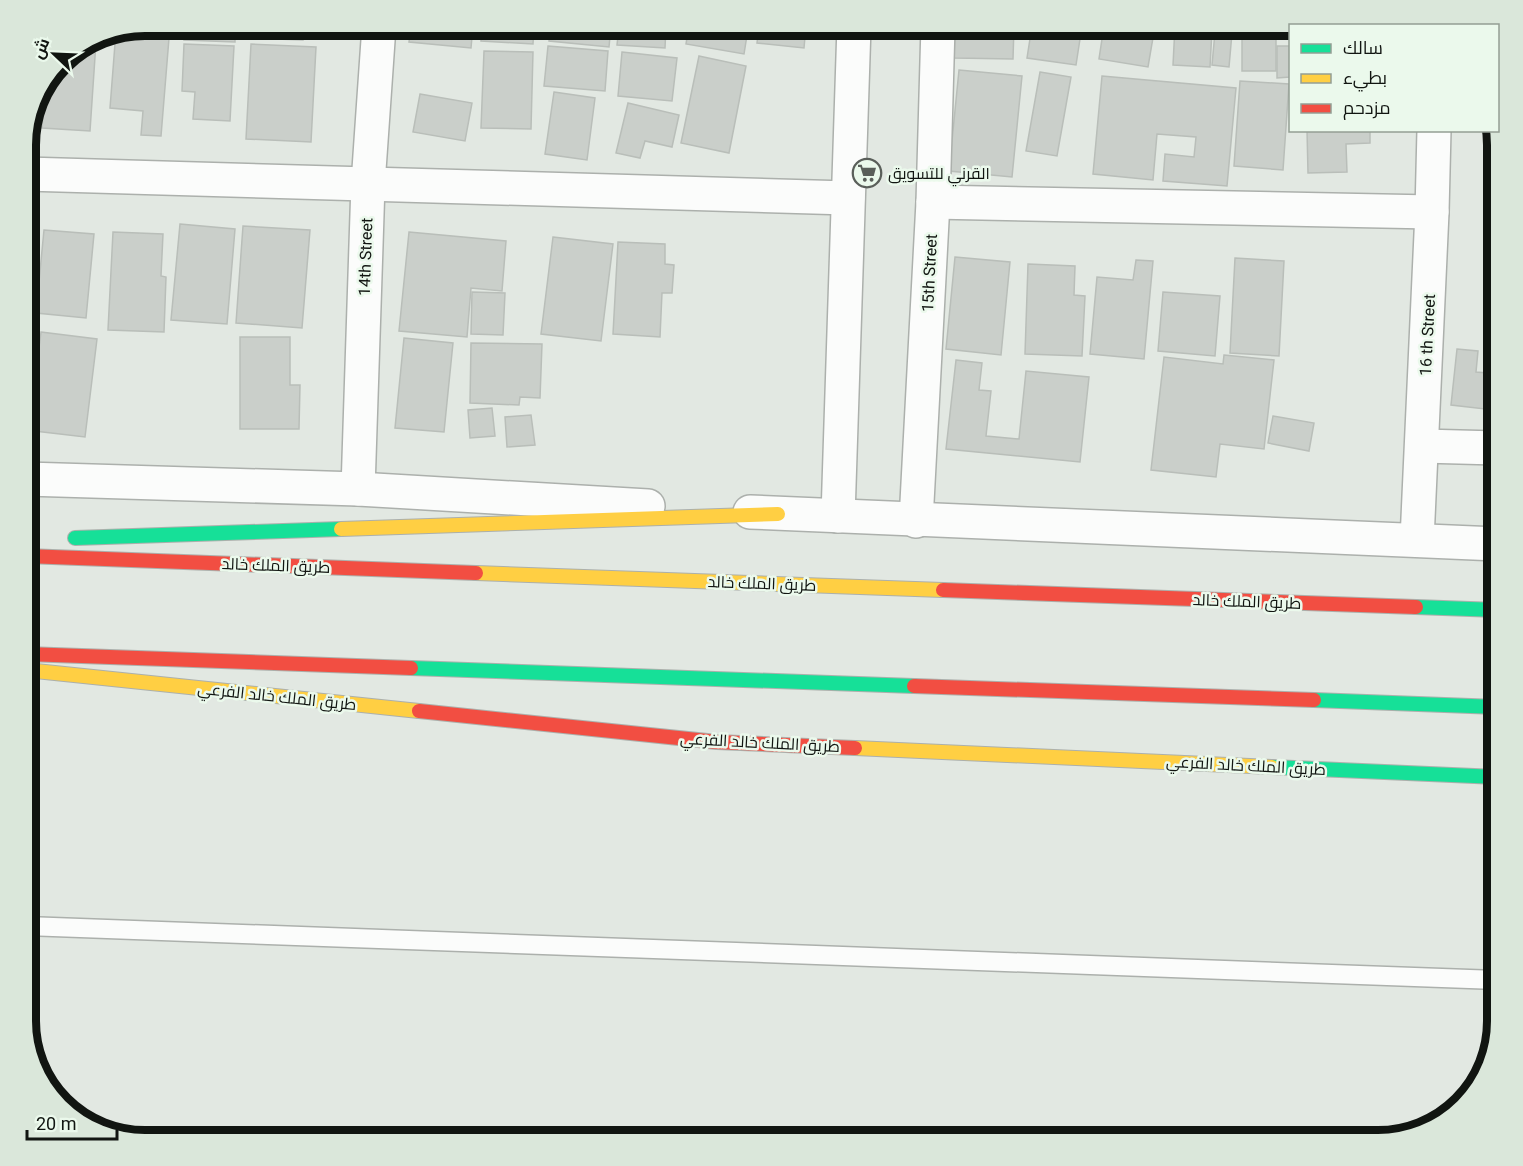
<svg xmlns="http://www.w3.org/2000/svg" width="1523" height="1166" font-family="Roboto,Cairo,sans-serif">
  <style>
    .building { fill: #cacfca; stroke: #b9beb9; stroke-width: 1.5 }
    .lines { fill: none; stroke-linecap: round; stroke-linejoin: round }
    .lane-casing { stroke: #acb0ac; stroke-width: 21 }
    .street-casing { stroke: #acb0ac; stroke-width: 36 }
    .fast-casing { stroke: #acb0ac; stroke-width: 16 }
    .slow-casing { stroke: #acb0ac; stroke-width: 16 }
    .jam-casing { stroke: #acb0ac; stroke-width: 16 }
    .lane { stroke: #fbfcfb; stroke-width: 18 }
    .street { stroke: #fbfcfb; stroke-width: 33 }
    .fast { stroke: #16e098; stroke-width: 14 }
    .slow { stroke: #ffcf43; stroke-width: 14 }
    .jam { stroke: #f24e42; stroke-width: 14 }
    .labels { text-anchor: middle; stroke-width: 5; stroke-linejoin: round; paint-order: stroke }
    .poi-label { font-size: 16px; fill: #111511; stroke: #ebf9ec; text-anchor: start }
    .street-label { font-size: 16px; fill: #111511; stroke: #ebf9ec }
    .rim { fill: none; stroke: #111511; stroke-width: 8 }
  </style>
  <rect width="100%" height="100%" fill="#e2e8e2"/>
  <g class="building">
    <path d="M145 26H170L161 136 141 135 143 111 110 108 116 31Z"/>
    <path d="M185 26H235V42L184 40Z"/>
    <path d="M250 26H304L303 40 249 38Z"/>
    <path d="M411 26H473L471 48 409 42Z"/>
    <path d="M482 26H534L533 44 481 41Z"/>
    <path d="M550 26H611L609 47 549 41Z"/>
    <path d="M619 26H666L665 48 617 45Z"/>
    <path d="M689 26H737L748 29 744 54 686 44Z"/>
    <path d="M759 26H806L804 48 757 43Z"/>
    <path d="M955 26H1014L1013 59 954 58Z"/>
    <path d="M1032 26H1082L1076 65 1027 58Z"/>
    <path d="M1104 26H1155L1148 67 1099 59Z"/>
    <path d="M1175 26H1235V30H1212L1210 67 1173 65Z"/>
    <rect x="1242" y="26" width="34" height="45"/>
    <path d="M1215 32 1232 33 1229 67 1212 65Z"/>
    <path d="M88 42H96L90 131 42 128 45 83 66 55Z"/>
    <path d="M184 44 234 46 230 121 193 119 195 92 182 91Z"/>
    <path d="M251 44 316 47 311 142 246 139Z"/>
    <path d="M548 46 608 51 605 91 544 86Z"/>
    <path d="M1277 46H1290V77L1277 78Z"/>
    <path d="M484 51 533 52 531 129 481 128Z"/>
    <path d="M622 52 677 58 672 101 618 96Z"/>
    <path d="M699 56 746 66 729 153 681 143Z"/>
    <path d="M959 70 1022 76 1012 177 949 171Z"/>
    <path d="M1040 72 1071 77 1057 156 1026 151Z"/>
    <path d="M1102 76 1236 88 1227 186 1163 181 1165 154 1194 157 1196 137 1157 134 1153 180 1093 174Z"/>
    <path d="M1240 81 1289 84 1283 170 1234 166Z"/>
    <path d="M554 92 595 98 587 160 545 154Z"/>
    <path d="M420 94 472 103 465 141 413 132Z"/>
    <path d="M628 103 679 115 672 147 645 141 640 158 616 153Z"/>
    <path d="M1307 130H1370V143L1346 144 1347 172 1308 173Z"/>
    <path d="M180 224 235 229 227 324 171 320Z"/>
    <path d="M243 226 310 230 302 328 236 323Z"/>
    <path d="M44 230 94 234 86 318 36 313Z"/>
    <path d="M113 232 163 234 161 276 166 277 164 332 108 330Z"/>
    <path d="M409 232 506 241 502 291 471 288 467 337 399 331Z"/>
    <path d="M553 237 613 244 601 341 541 334Z"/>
    <path d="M618 242 665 244V264L674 265 672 293H662L660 337 613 334Z"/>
    <path d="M955 257 1010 262 1001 355 946 349Z"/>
    <path d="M1235 258 1284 261 1279 356 1230 353Z"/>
    <path d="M1136 260 1153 261 1144 359 1090 354 1097 277 1133 280Z"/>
    <path d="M1028 264 1075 266 1074 295 1085 296 1082 356 1025 354Z"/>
    <path d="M472 292 505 293 503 335 471 334Z"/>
    <path d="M1163 292 1220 296 1215 356 1158 351Z"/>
    <path d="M41 332 97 339 85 437 26 430V394L33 395Z"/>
    <path d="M26 337 32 338 28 378H26Z"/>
    <path d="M240 337H290V385H300L299 429H240Z"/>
    <path d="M404 338 453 343 444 432 395 428Z"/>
    <path d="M471 343 542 344 540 398 520 397 519 405 470 403Z"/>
    <path d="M1457 349 1478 351 1476 372 1488 373 1485 409 1451 405Z"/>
    <path d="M1224 355 1274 360 1264 449 1220 444 1216 477 1151 470 1164 357 1223 364Z"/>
    <path d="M956 360 982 363 979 390 991 391 986 436 1019 439 1026 371 1089 377 1080 462 946 449Z"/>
    <path d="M492 408 495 436 470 438 468 410Z"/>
    <path d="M531 415 535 445 507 447 505 417Z"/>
    <path d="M1273 416 1314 423 1309 451 1268 443Z"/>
  </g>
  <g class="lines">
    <g class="lane-casing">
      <path id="lane" d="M26 926 1497 980"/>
    </g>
    <g class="street-casing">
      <g id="street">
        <path d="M26 174 848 198"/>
        <path d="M933 202 1432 212"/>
        <path d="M1422 446 1497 448"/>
        <path d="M26 479 358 489 648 506"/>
        <path d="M358 489 368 184 379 26"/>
        <path d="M750 512 1497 544"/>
        <path d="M838 516 854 26"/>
        <path d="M916 521 933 202 938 26"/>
        <path d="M1417 540 1432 212 1434 130"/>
      </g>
    </g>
    <g class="fast-casing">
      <g id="fast">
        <path d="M75 538 341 529"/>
        <path d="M1416 607 1497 610"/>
        <path d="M411 668 914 686"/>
        <path d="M1314 700 1497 707"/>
        <path d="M1272 767 1497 777"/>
      </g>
    </g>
    <g class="slow-casing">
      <g id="slow">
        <path d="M341 529 778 514"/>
        <path d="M476 573 943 590"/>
        <path d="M26 670 419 711"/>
        <path d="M855 748 1272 767"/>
      </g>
    </g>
    <g class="jam-casing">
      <g id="jam">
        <path d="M26 556 476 573"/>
        <path d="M943 590 1416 607"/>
        <path d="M26 654 411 668"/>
        <path d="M914 686 1314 700"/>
        <path d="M419 711 717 742 855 748"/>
      </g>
    </g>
    <use href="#lane" class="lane"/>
    <use href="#street" class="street"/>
    <use href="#fast" class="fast"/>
    <use href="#slow" class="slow"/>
    <use href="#jam" class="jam"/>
  </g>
  <defs>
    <g id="supermarket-ring" transform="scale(1.5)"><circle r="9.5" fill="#ebf9ec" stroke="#5a5f5a" stroke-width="1.5"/><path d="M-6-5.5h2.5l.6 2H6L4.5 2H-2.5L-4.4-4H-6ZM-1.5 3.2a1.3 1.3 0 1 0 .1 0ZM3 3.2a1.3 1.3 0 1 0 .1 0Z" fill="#5a5f5a"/></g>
  </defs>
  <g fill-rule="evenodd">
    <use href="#supermarket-ring" x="867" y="173"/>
  </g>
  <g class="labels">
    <g class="poi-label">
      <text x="888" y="179">القرني للتسويق</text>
    </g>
    <g class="street-label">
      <text transform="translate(365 257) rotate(-88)" y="6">14th Street</text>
      <text transform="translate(929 273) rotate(-87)" y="6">15th Street</text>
      <text transform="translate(1427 335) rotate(-87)" y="6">16 th Street</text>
      <text transform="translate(276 565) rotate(2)" y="6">طريق الملك خالد</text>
      <text transform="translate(762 583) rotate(2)" y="6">طريق الملك خالد</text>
      <text transform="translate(1247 601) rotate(2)" y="6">طريق الملك خالد</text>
      <text transform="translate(277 696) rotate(6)" y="6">طريق الملك خالد الفرعي</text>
      <text transform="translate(760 742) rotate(3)" y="6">طريق الملك خالد الفرعي</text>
      <text transform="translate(1246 765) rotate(3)" y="6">طريق الملك خالد الفرعي</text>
    </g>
  </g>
  <path d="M0 0H1523V1166H0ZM145 36H1378A109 109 0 0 1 1487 145V1021A109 109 0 0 1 1378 1130H145A109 109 0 0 1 36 1021V145A109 109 0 0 1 145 36Z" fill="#dae7da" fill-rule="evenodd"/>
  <path class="rim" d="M145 36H1378A109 109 0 0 1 1487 145V1021A109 109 0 0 1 1378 1130H145A109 109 0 0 1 36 1021V145A109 109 0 0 1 145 36Z"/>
  <rect x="1289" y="24" width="210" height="108" fill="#ebf9ec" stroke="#949e94" stroke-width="1.5"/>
  <rect x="1301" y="44" width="30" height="9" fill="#16e098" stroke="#949e94" stroke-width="1.5"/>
  <text x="1343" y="54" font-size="18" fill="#111511">سالك</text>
  <rect x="1301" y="74" width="30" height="9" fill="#ffcf43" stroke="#949e94" stroke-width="1.5"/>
  <text x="1343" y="84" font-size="18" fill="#111511">بطيء</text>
  <rect x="1301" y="104" width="30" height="9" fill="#f24e42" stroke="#949e94" stroke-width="1.5"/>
  <text x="1343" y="114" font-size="18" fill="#111511">مزدحم</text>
  <g transform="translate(54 54) rotate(293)" stroke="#ebf9ec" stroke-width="4.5" paint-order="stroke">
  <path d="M0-4.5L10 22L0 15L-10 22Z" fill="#111511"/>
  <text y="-9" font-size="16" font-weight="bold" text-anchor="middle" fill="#111511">ش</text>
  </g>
  <path d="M27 1130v9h90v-9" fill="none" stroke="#111511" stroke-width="3"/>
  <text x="36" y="1130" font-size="18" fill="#111511" stroke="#ebf9ec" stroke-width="4.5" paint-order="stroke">20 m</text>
</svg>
